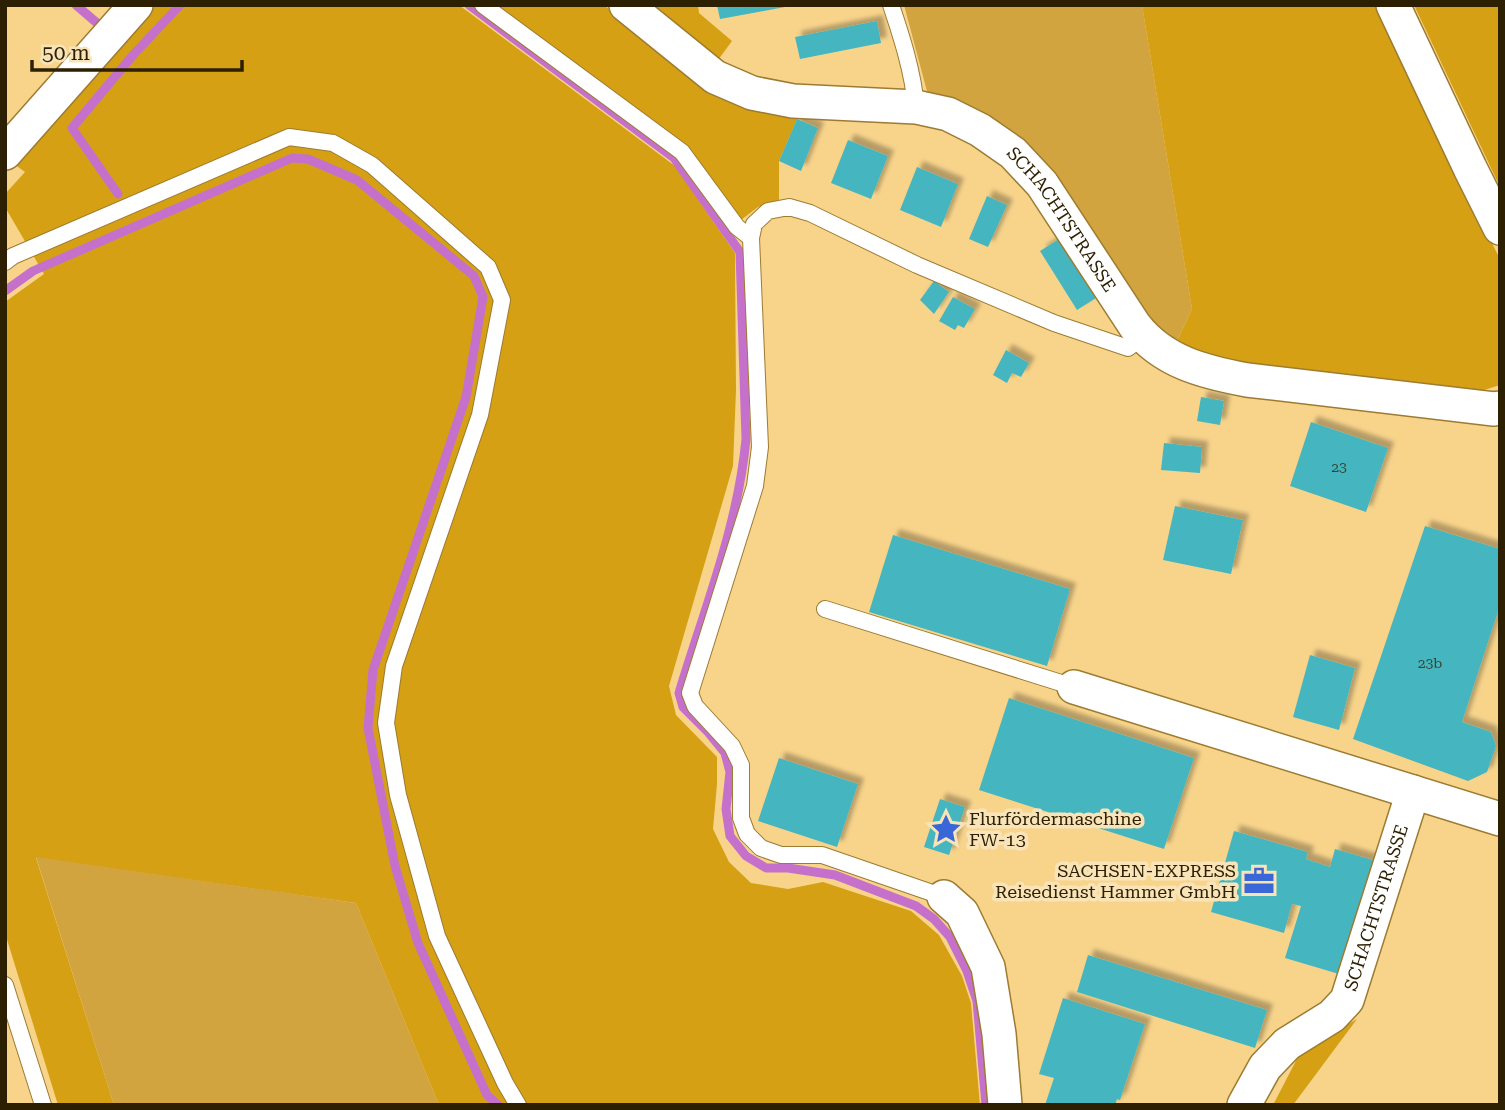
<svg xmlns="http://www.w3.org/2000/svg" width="1505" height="1110" font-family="'Roboto Serif',serif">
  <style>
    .green { fill: #d5a014 }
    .forest { fill: #d1a440 }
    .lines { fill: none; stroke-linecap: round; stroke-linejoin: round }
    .stream { stroke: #c571cc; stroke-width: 9 }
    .building { fill: #45b5c0; filter: url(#shadow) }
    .service-casing { stroke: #9d7b31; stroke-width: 18 }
    .minor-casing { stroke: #9d7b31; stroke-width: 36 }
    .service { stroke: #fff; stroke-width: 16 }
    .minor { stroke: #fff; stroke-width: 33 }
    .labels { text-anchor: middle; stroke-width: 7; stroke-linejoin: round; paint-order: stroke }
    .number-label { font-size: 14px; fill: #334431 }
    .street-label { font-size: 18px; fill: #2d1f01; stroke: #f9e4b9 }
    .poi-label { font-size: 18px; fill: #2d1f01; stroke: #f9e4b9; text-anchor: start }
  </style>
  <defs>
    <filter id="shadow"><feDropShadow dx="6" dy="-6" stdDeviation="2" flood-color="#0004"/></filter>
  </defs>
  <rect width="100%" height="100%" fill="#f8d48b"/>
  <g class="green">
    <path d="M155 5H459L675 166 735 253 736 390 733 466 669 686 676 715 717 757V784L713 829 729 862 751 883 788 889 823 882 911 911 939 935 962 976 971 1003 980 1105H439L356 903 36 858 114 1105H58L5 933V302L44 274 5 207V194L25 172 14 164Z"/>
    <path d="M495 5H604L703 85 760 111 797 119 779 161V200L758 207 741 220 686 146Z"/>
    <path d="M650 5H698L699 13 732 41 718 60Z"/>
    <path d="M1142 5H1376L1455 171 1500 259V385L1481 391 1228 361 1201 353 1177 341 1192 309Z"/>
    <path d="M1414 5H1500V187Z"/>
    <path d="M1357 1019 1293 1105H1273L1298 1057 1314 1044Z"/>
  </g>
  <g class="forest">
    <path d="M904 5H1142L1192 309 1177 341 1152 321 1051 170C1031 148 1010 125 982 113 964 106 946 101 928 95Z"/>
    <path d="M36 857 356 903 439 1105H114Z"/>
  </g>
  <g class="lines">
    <g class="stream">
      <path d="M76 5 97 23"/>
      <path d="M469 5 674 158 740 252 746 439C738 526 704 610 679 693L683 707 707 731 725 753 730 772 726 809 730 836 746 856 766 868H788L835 875 916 906 934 919 950 937 967 971 977 1001 986 1105"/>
      <path d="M118 194 72 128 134 54 180 5"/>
      <path d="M5 291 33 271 292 158 308 159 357 180 474 276 483 297 466 397 373 670 368 728 395 866 418 943 487 1095 498 1105"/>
    </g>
  </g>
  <g class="building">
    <path d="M717 5H785V7L720 19Z"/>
    <path d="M877 21 881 43 800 59 795 37Z"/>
    <path d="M797 119 818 128 801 171 779 161Z"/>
    <path d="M848 140 888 156 871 199 831 183Z"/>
    <path d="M917 167 958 184 941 227 900 210Z"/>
    <path d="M987 196 1007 205 988 247 969 239Z"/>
    <path d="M1059 239 1096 298 1077 310 1040 251Z"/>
    <path d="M934 281 949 292 934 314 920 300Z"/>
    <path d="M953 297 975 309 964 328 958 325 955 330 939 321Z"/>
    <path d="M1006 350 1029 363 1021 377 1012 373 1007 383 993 375Z"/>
    <path d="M1201 397 1224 401 1220 425 1197 421Z"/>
    <path d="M1311 422 1388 448 1366 512 1290 486Z"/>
    <path d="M1164 443 1202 447 1200 473 1161 470Z"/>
    <path d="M1175 506 1243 520 1231 574 1163 560Z"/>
    <path d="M1425 526 1500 549V605L1462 722 1491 732 1496 746 1487 772 1468 781 1353 739Z"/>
    <path d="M893 535 1070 589 1047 666 869 612Z"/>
    <path d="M1310 655 1355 668 1339 730 1293 717Z"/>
    <path d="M1009 698 1194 758 1164 849 979 790Z"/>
    <path d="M779 758 858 784 837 847 758 821Z"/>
    <path d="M940 799 965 807 949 855 924 847Z"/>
    <path d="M1234 831 1308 852 1306 859 1330 867 1335 849 1373 860 1339 974 1285 958 1301 906 1292 904 1284 933 1211 912Z"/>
    <path d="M1088 955 1267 1010 1255 1048 1077 992Z"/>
    <path d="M1063 998 1145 1024 1120 1100 1117 1099 1115 1105H1045L1054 1078 1039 1074Z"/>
  </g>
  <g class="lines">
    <g class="service-casing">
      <g id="service">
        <path d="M483 5 682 152 737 227 751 238"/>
        <path d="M891 5C902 38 913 72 916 107"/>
        <path d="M5 262 13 256 289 137 333 143 372 165 488 267 502 300 480 415 394 666 386 723 398 795 437 936 505 1083 518 1105"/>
        <path d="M825 609 1074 687"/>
        <path d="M944 897 822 855H781L761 848 747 834 741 818V765L732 746 695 706 690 693 755 486 760 447 751 238 754 224 768 211 789 207 810 213 917 265 1054 323 1128 348 1143 336"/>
        <path d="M5 985 43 1105"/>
      </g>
    </g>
    <g class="minor-casing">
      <g id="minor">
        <path id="s1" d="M626 5 715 77 752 93 793 101 916 107 948 114 980 130 1013 153 1042 184 1135 326C1163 362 1204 372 1247 380L1494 409 1500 408"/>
        <path d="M1393 5 1470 168 1500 228"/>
        <path d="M5 153 136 5"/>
        <path d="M1074 687 1500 819"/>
        <path d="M944 897 962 913 988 967 999 1034 1005 1105"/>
        <path id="s2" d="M1244 1105 1265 1067 1287 1044 1332 1016 1347 1000 1413 792"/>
      </g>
    </g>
    <use href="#service" class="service"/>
    <use href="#minor" class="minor"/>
  </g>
  <defs>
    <g id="sight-bare" transform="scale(2.415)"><path d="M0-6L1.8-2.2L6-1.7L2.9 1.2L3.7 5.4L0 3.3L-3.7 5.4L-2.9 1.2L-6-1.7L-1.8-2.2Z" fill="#3967d7" stroke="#f9e4b9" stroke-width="2.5" paint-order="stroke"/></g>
    <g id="office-bare" transform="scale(2.415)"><path d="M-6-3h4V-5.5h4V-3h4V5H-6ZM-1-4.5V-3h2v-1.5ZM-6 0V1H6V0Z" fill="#3967d7" stroke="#f9e4b9" stroke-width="2.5" paint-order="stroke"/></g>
  </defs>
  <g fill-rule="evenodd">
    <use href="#sight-bare" x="946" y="829"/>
    <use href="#office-bare" x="1259" y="881"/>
  </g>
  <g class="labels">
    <g class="number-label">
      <text x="1339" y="472">23</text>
      <text x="1430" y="668">23b</text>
    </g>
    <g class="street-label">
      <text dy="6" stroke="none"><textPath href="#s1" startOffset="511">SCHACHTSTRASSE</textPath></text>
      <text dy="6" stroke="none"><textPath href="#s2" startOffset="247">SCHACHTSTRASSE</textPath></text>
    </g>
    <g class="poi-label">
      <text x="969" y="825">Flurfördermaschine<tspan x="969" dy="21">FW-13</tspan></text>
      <text x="1236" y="877" text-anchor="end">SACHSEN-EXPRESS<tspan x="1236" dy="21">Reisedienst Hammer GmbH</tspan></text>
    </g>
  </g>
  <rect width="1505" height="1110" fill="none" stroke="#2d1f01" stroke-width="14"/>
  <path d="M32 60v10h210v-10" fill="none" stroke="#2d1f01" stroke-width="3.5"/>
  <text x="42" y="60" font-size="21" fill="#2d1f01" stroke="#f9e4b9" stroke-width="5" paint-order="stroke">50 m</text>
</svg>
